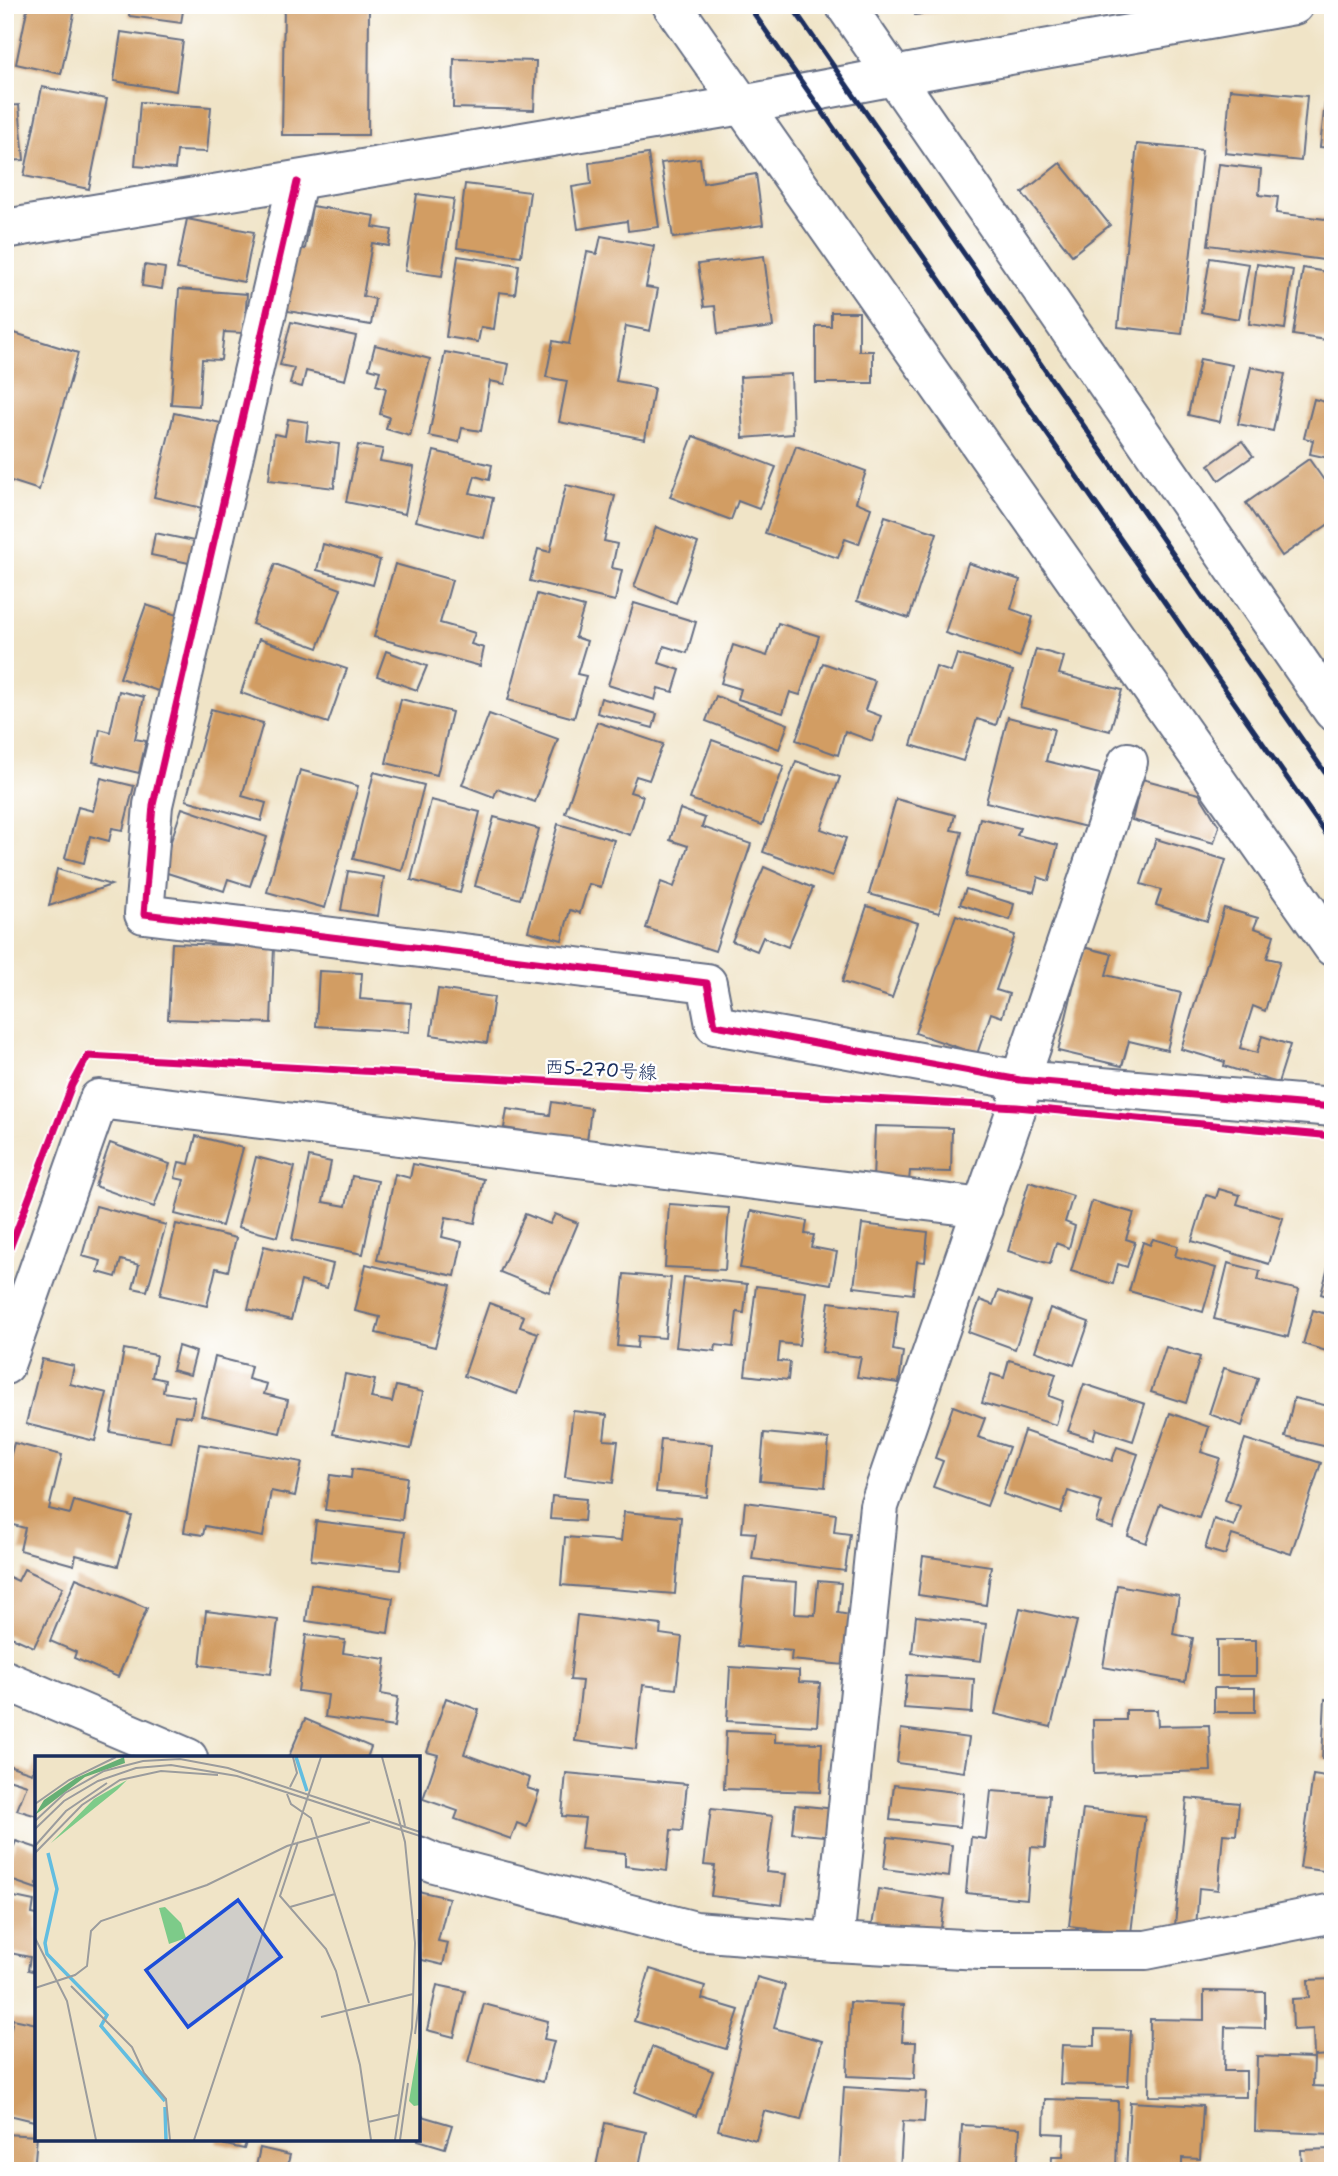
<svg xmlns="http://www.w3.org/2000/svg" width="1338" height="2176" font-family="'Shantell Sans','Klee One',sans-serif">
  <style>
    .building { fill: #d29d64 }
    .lines { fill: none; stroke-linecap: round; stroke-linejoin: round }
    .minor-casing { stroke: #666e83; stroke-width: 42 }
    .minor { stroke: #fff; stroke-width: 38 }
    .rail { stroke: #1b2f5e; stroke-width: 5 }
    .cycleway-casing { stroke: #fff; stroke-width: 11 }
    .cycleway { stroke: #d6006c; stroke-width: 7 }
    .labels { text-anchor: middle; stroke-width: 5; stroke-linejoin: round; paint-order: stroke }
    .street-label { font-size: 19px; fill: #1b2f5e; stroke: #fff }
    .inset-river { fill: none; stroke: #62bde0; stroke-width: 3.5 }
    .inset-road { fill: none; stroke: #9b9c9d; stroke-width: 2 }
    .view { fill: #1d4ed8; fill-opacity: 0.15; stroke: #1d4ed8; stroke-width: 3.5 }
    .inset-edge { fill: none; stroke: #1b2f5e; stroke-width: 3.5 }
  </style>
  <rect width="100%" height="100%" fill="#fff"/>
  <filter id="ink" filterUnits="userSpaceOnUse"><feTurbulence type="fractalNoise" baseFrequency=".0143" numOctaves="2"/><feDisplacementMap in="SourceGraphic" scale="14" xChannelSelector="R" yChannelSelector="G"/><feConvolveMatrix kernelMatrix="1 2 1 2 8 2 1 2 1" color-interpolation-filters="sRGB"/></filter>
  <filter id="wash" filterUnits="userSpaceOnUse"><feTurbulence type="fractalNoise" baseFrequency=".00686" numOctaves="4" result="noise"/><feDisplacementMap in="SourceGraphic" scale="28" xChannelSelector="R" yChannelSelector="G"/><feGaussianBlur stdDeviation="1.57" result="paint"/><feColorMatrix in="noise" values="0 0 0 0 0 0 0 0 0 0 0 0 0 0 0 0 0 1.4 0 .05"/><feComposite in="paint" operator="in"/></filter>
  <g filter="url(#wash)">
    <rect width="100%" height="100%" fill="#f0e4c7"/>
    <g id="blocks">
      <g class="building">
        <path d="M28 5H76L61 74 16 64Z"/>
        <path d="M130 5H184L181 23 129 16Z"/>
        <path d="M284 5H369L368 135H282Z"/>
        <path d="M914 5H966V9L915 15Z"/>
        <path d="M121 32 183 41 176 91 114 81Z"/>
        <path d="M454 59 536 61 534 110 453 108Z"/>
        <path d="M42 87 107 99 89 189 24 176Z"/>
        <path d="M1230 89 1307 96 1301 161 1225 153Z"/>
        <path d="M140 102 211 107 207 152 177 151 175 169 135 166Z"/>
        <path d="M1325 102 1333 103V148L1320 147Z"/>
        <path d="M19 105 24 160 5 161V106Z"/>
        <path d="M1137 144 1202 150 1182 334 1118 327Z"/>
        <path d="M648 154 659 227 628 231 627 221 578 229 572 187 591 184 589 163Z"/>
        <path d="M700 158 703 183 756 174 763 225 673 238 661 163Z"/>
        <path d="M1060 163 1110 225 1072 255 1022 193Z"/>
        <path d="M1219 164 1261 169 1259 195 1278 197 1276 213 1333 220 1332 261 1208 245Z"/>
        <path d="M465 184 530 192 521 256 457 248Z"/>
        <path d="M417 194 454 199 442 276 405 271Z"/>
        <path d="M312 206 375 216 373 227 392 230 389 246 372 243 363 296 375 299 371 325 282 310 292 247 305 249Z"/>
        <path d="M187 219 254 232 244 282 177 269Z"/>
        <path d="M601 236 654 246 646 287 658 289 650 331 626 326 616 381 654 388 645 439 559 422 567 381 546 377 553 341 569 344 587 252 597 254Z"/>
        <path d="M458 256 519 265 515 294 499 292 494 329 481 327 478 342 446 337Z"/>
        <path d="M764 256 773 327 718 334 715 306 704 307 698 264Z"/>
        <path d="M1210 258 1249 264 1239 319 1201 312Z"/>
        <path d="M1257 264 1293 270 1285 329 1249 324Z"/>
        <path d="M144 265 165 268 162 289 142 286Z"/>
        <path d="M1303 268 1333 273V341L1293 335Z"/>
        <path d="M179 289 247 294 244 333 224 332 221 360 202 359 199 406 171 404Z"/>
        <path d="M831 312H859V351H873V383H816V326H831Z"/>
        <path d="M291 322 356 336 345 380 306 371 302 387 290 384 294 368 280 365Z"/>
        <path d="M5 330 78 353 39 490 5 479Z"/>
        <path d="M375 345 430 359 410 436 386 429 389 417 380 414 386 388 376 385 380 371 369 368Z"/>
        <path d="M445 352 509 364 505 384 490 381 481 431 462 428 459 442 429 436Z"/>
        <path d="M1200 359 1232 365 1220 422 1188 415Z"/>
        <path d="M1251 367 1285 374 1273 431 1238 424Z"/>
        <path d="M791 374 793 434 743 438 740 377Z"/>
        <path d="M1314 399 1333 404V459L1310 454 1313 440 1304 438Z"/>
        <path d="M174 413 221 423 202 508 154 497Z"/>
        <path d="M288 419 308 422 306 440 339 444 334 488 269 480 274 434 285 436Z"/>
        <path d="M693 436 776 467 759 509 738 501 731 520 670 497Z"/>
        <path d="M1242 441 1253 456 1219 480 1209 465Z"/>
        <path d="M358 445 383 449 380 461 414 467 405 514 346 502Z"/>
        <path d="M796 446 866 471 856 502 871 508 859 544 845 539 838 558 765 533Z"/>
        <path d="M434 451 492 465 489 480 475 476 470 493 493 498 484 538 416 521Z"/>
        <path d="M1309 459 1333 493V521L1282 556 1246 503Z"/>
        <path d="M566 485 615 496 604 541 617 544 612 568 622 570 615 601 530 581 538 549 550 552Z"/>
        <path d="M885 516 937 533 909 618 857 601Z"/>
        <path d="M656 527 698 543 676 603 634 587Z"/>
        <path d="M155 533 194 541 189 563 151 555Z"/>
        <path d="M323 544 380 560 373 585 317 570Z"/>
        <path d="M968 563 1020 580 1011 609 1033 617 1020 657 945 633Z"/>
        <path d="M275 564 341 589 318 648 252 624Z"/>
        <path d="M395 564 452 580 440 623 475 633 471 644 484 648 480 666 374 637Z"/>
        <path d="M537 594 584 607 575 637 587 641 577 674 586 676 574 718 508 700Z"/>
        <path d="M634 603 696 622 687 653 664 646 659 663 680 670 673 692 658 688 655 700 608 685Z"/>
        <path d="M146 605 183 617 158 691 120 678Z"/>
        <path d="M778 623 819 636 800 695 790 692 783 713 738 699 741 689 721 683 733 645 767 656Z"/>
        <path d="M259 639 347 669 328 723 241 693Z"/>
        <path d="M1036 649 1064 657 1059 674 1122 690 1110 731 1020 707Z"/>
        <path d="M386 651 427 666 417 690 377 676Z"/>
        <path d="M957 654 1013 671 996 725 977 719 963 761 911 745 936 667 951 672Z"/>
        <path d="M823 663 875 681 865 710 881 716 872 741 845 731 838 755 796 740Z"/>
        <path d="M119 691 144 697 135 739 146 741 139 773 93 762 100 729 110 732Z"/>
        <path d="M716 696 788 724 779 749 706 721Z"/>
        <path d="M601 698 657 714 653 728 597 713Z"/>
        <path d="M401 699 452 712 437 775 386 763Z"/>
        <path d="M211 709 263 723 242 796 266 803 261 821 186 800Z"/>
        <path d="M489 714 558 739 535 802 497 789 494 797 462 785Z"/>
        <path d="M1008 717 1054 729 1046 761 1100 774 1086 827 986 802Z"/>
        <path d="M597 722 663 744 649 780 636 776 630 792 643 796 630 835 565 813Z"/>
        <path d="M712 740 784 766 762 825 690 799Z"/>
        <path d="M796 761 840 777 821 829 846 838 832 877 763 852Z"/>
        <path d="M300 770 358 786 325 908 267 892Z"/>
        <path d="M374 772 424 785 402 871 353 859Z"/>
        <path d="M101 778 134 786 123 830 112 828 109 841 90 836 84 863 65 858 78 807 93 811Z"/>
        <path d="M1142 779 1199 794 1219 826 1214 843 1132 820Z"/>
        <path d="M896 799 955 815 951 830 962 832 939 913 869 894Z"/>
        <path d="M431 800 480 812 460 893 411 880Z"/>
        <path d="M182 808 267 837 250 886 228 879 224 891 161 871Z"/>
        <path d="M680 809 705 818 702 827 751 844 715 951 646 928 661 882 674 887 688 846 670 840Z"/>
        <path d="M494 817 539 829 520 899 475 886Z"/>
        <path d="M980 818 1020 828 1017 835 1058 845 1049 881 1038 877 1034 892 966 877Z"/>
        <path d="M558 824 614 840 601 887 589 884 580 913 570 910 562 940 528 931Z"/>
        <path d="M1156 839 1226 860 1207 921 1156 905 1161 890 1141 884Z"/>
        <path d="M764 867 813 888 788 947 763 937 757 951 732 941Z"/>
        <path d="M57 869 111 885 49 906Z"/>
        <path d="M348 871 384 877 378 916 341 910Z"/>
        <path d="M966 889 1014 904 1010 920 960 904Z"/>
        <path d="M867 906 918 923 892 998 842 982Z"/>
        <path d="M1224 908 1258 918 1254 928 1274 935 1267 958 1280 961 1265 1011 1253 1006 1240 1048 1257 1053 1262 1036 1290 1045 1278 1083 1224 1066 1225 1062 1181 1049Z"/>
        <path d="M956 915 1015 935 996 990 1009 994 1002 1017 991 1013 977 1054 915 1033Z"/>
        <path d="M172 943 274 947 271 1023 168 1019Z"/>
        <path d="M1083 947 1112 954 1106 975 1181 993 1167 1050 1129 1041 1122 1066 1058 1051Z"/>
        <path d="M319 971 362 973 360 999 411 1003 409 1032 316 1026Z"/>
        <path d="M438 989 494 997 487 1043 431 1035Z"/>
        <path d="M552 1102 591 1108 587 1141 504 1128 507 1109 550 1115Z"/>
        <path d="M875 1126 952 1128 951 1172 910 1171 909 1181H873Z"/>
        <path d="M196 1136 243 1148 222 1226 175 1214 184 1180 175 1178 179 1162 189 1164Z"/>
        <path d="M110 1143 170 1164 154 1207 95 1186Z"/>
        <path d="M256 1157 295 1167 277 1237 238 1227Z"/>
        <path d="M309 1157 331 1162 323 1202 346 1206 352 1176 378 1181 363 1254 292 1240Z"/>
        <path d="M413 1164 484 1179 475 1223 446 1217 442 1237 462 1242 455 1276 377 1260 395 1174 410 1178Z"/>
        <path d="M1029 1182 1073 1196 1065 1222 1075 1226 1069 1248 1056 1243 1050 1264 1008 1251Z"/>
        <path d="M1219 1189 1240 1195 1237 1204 1283 1218 1269 1264 1192 1241 1206 1195 1216 1198Z"/>
        <path d="M1092 1201 1134 1213 1126 1239 1135 1242 1127 1267 1118 1264 1113 1284 1071 1271Z"/>
        <path d="M669 1204 729 1208 725 1270 665 1267Z"/>
        <path d="M96 1206 166 1225 147 1291 133 1288 139 1265 121 1260 116 1277 98 1272 101 1261 82 1256Z"/>
        <path d="M751 1211 807 1221 805 1234 814 1235 811 1247 837 1252 831 1284 740 1268Z"/>
        <path d="M525 1214 550 1224 555 1214 578 1223 549 1292 500 1272Z"/>
        <path d="M176 1224 236 1238 228 1271 216 1268 207 1306 160 1295Z"/>
        <path d="M862 1224 928 1232 925 1262 917 1261 913 1294 854 1287Z"/>
        <path d="M1153 1239 1178 1246 1175 1256 1216 1268 1203 1312 1129 1291 1143 1242 1150 1245Z"/>
        <path d="M264 1246 333 1264 327 1288 301 1281 291 1320 248 1309Z"/>
        <path d="M1330 1260H1333V1298L1321 1294Z"/>
        <path d="M1228 1263 1260 1271 1258 1280 1299 1290 1288 1337 1214 1319Z"/>
        <path d="M366 1264 451 1285 435 1347 376 1333 380 1317 355 1311Z"/>
        <path d="M624 1274 671 1278 665 1338 638 1336 637 1348 617 1346Z"/>
        <path d="M684 1277 747 1284 744 1313 737 1312 733 1347 716 1345 715 1351 676 1347Z"/>
        <path d="M756 1286 806 1292 799 1345 780 1343 778 1361 790 1362 788 1380 745 1375Z"/>
        <path d="M998 1291 1031 1302 1015 1349 968 1332 980 1300 993 1305Z"/>
        <path d="M829 1302 898 1311 893 1350 903 1352 899 1383 857 1377 861 1357 822 1352Z"/>
        <path d="M489 1303 524 1316 520 1327 538 1333 517 1394 464 1376Z"/>
        <path d="M1050 1308 1089 1322 1074 1365 1035 1351Z"/>
        <path d="M1313 1310 1333 1316V1353L1303 1344Z"/>
        <path d="M178 1346 196 1352 190 1375 172 1370Z"/>
        <path d="M1166 1347 1200 1357 1186 1403 1151 1392Z"/>
        <path d="M124 1349 156 1355 152 1377 165 1380 163 1392 195 1397 191 1417 175 1415 170 1442 110 1432Z"/>
        <path d="M215 1357 251 1366 248 1379 267 1384 264 1394 288 1400 280 1433 201 1415Z"/>
        <path d="M42 1359 74 1366 70 1384 107 1393 95 1441 26 1424Z"/>
        <path d="M1009 1360 1056 1374 1049 1396 1063 1401 1056 1425 982 1403 991 1374 1004 1378Z"/>
        <path d="M1224 1368 1258 1378 1242 1426 1209 1414Z"/>
        <path d="M345 1374 375 1380 371 1398 392 1402 396 1386 423 1392 411 1449 333 1434Z"/>
        <path d="M1084 1384 1145 1404 1133 1441 1096 1429 1093 1439 1068 1431Z"/>
        <path d="M1294 1398 1333 1407 1332 1448 1285 1437Z"/>
        <path d="M953 1406 985 1418 978 1437 1009 1447 987 1506 933 1487 943 1461 935 1458Z"/>
        <path d="M573 1411 607 1415 604 1440 618 1441 613 1483 565 1477Z"/>
        <path d="M1170 1413 1209 1427 1201 1452 1220 1458 1199 1518 1160 1504 1146 1543 1128 1536Z"/>
        <path d="M1024 1431 1112 1461 1117 1447 1138 1454 1113 1528 1096 1522 1102 1502 1068 1491 1061 1513 1003 1494Z"/>
        <path d="M764 1433 829 1439 825 1487 760 1481Z"/>
        <path d="M661 1439 712 1444 707 1497 656 1492Z"/>
        <path d="M1245 1439 1321 1463 1291 1554 1232 1535 1225 1555 1205 1549 1214 1519 1234 1526 1240 1506 1225 1500Z"/>
        <path d="M14 1443 62 1455 49 1509 70 1514 74 1501 132 1516 118 1566 76 1555 74 1565 20 1550 25 1528 5 1523V1476Z"/>
        <path d="M199 1444 302 1462 295 1496 271 1491 263 1537 205 1526 203 1535 184 1532Z"/>
        <path d="M352 1469 407 1477 402 1520 325 1510 330 1475 351 1478Z"/>
        <path d="M552 1496 586 1499 584 1521 550 1519Z"/>
        <path d="M745 1502 836 1514 834 1532 850 1534 845 1571 752 1559 756 1533 742 1532Z"/>
        <path d="M624 1512 681 1517 675 1594 561 1585 565 1537 621 1541Z"/>
        <path d="M316 1521 405 1532 400 1570 311 1560Z"/>
        <path d="M923 1556 991 1566 986 1605 918 1595Z"/>
        <path d="M24 1569 63 1587 34 1647 5 1634V1575L18 1581Z"/>
        <path d="M76 1578 147 1608 118 1677 74 1658 76 1652 50 1641Z"/>
        <path d="M744 1578 797 1582 795 1614 815 1615 818 1581 841 1583 838 1613 850 1615 845 1665 791 1660 792 1651 738 1646Z"/>
        <path d="M311 1584 393 1598 388 1633 306 1621Z"/>
        <path d="M1117 1585 1179 1596 1173 1634 1193 1638 1185 1682 1103 1667Z"/>
        <path d="M1020 1608 1077 1621 1051 1727 995 1714Z"/>
        <path d="M206 1611 278 1620 271 1674 200 1665Z"/>
        <path d="M577 1615 661 1625 660 1634 682 1637 676 1689 643 1685 636 1749 575 1741 582 1681 570 1680Z"/>
        <path d="M916 1616 986 1624 981 1661 912 1653Z"/>
        <path d="M306 1635 345 1640 343 1653 386 1659 381 1694 398 1697 394 1727 325 1717 328 1695 298 1691Z"/>
        <rect x="1217" y="1640" width="39" height="36"/>
        <path d="M730 1667 799 1671V1682L820 1683 817 1726 727 1721Z"/>
        <path d="M907 1675 974 1679 972 1713 904 1708Z"/>
        <rect x="1214" y="1688" width="41" height="24"/>
        <path d="M446 1698 479 1710 464 1754 530 1778 527 1788 539 1792 527 1827 517 1823 511 1839 455 1819 458 1811 423 1799 438 1755 427 1752Z"/>
        <path d="M1325 1699 1333 1700V1760L1322 1759Z"/>
        <path d="M1126 1710H1157L1158 1726 1209 1725 1211 1771 1094 1774 1093 1720H1126Z"/>
        <path d="M305 1719 371 1747 367 1758H288Z"/>
        <path d="M901 1729 969 1738 964 1772 897 1763Z"/>
        <path d="M726 1731 775 1733V1742L822 1743 820 1792 724 1789Z"/>
        <path d="M36 1760H37V1816L17 1810 27 1785 5 1778V1764L32 1773Z"/>
        <path d="M566 1773 687 1784 682 1831 671 1830 667 1871 625 1866V1853L581 1849 585 1818 562 1816Z"/>
        <path d="M1313 1775 1333 1778V1872L1300 1868Z"/>
        <path d="M894 1785 964 1793 960 1827 890 1820Z"/>
        <path d="M991 1791 1049 1795 1045 1848 1031 1847 1027 1899 966 1893 971 1837 986 1839Z"/>
        <path d="M1187 1798 1239 1803 1236 1835 1223 1834 1218 1890 1199 1888 1196 1927 1175 1925Z"/>
        <path d="M795 1805 836 1809 834 1837 792 1833Z"/>
        <path d="M711 1809 773 1816 766 1872 786 1874 782 1905 711 1896 715 1866 704 1865Z"/>
        <path d="M1083 1809 1145 1816 1131 1933 1069 1926Z"/>
        <path d="M888 1837 952 1845 949 1877 884 1869Z"/>
        <path d="M16 1841 37 1848V1889L5 1878V1870Z"/>
        <path d="M878 1889 945 1899 940 1935 872 1926Z"/>
        <path d="M418 1891 449 1898 438 1941 448 1943 443 1965 418 1959Z"/>
        <path d="M5 1895 34 1901 32 1914 37 1915V1972L28 1970 30 1957 5 1952Z"/>
        <path d="M650 1969 705 1986 702 1999 739 2010 726 2049 634 2021Z"/>
        <path d="M757 1977 785 1985 774 2028 822 2041 801 2120 764 2111 756 2140 718 2130Z"/>
        <path d="M1333 1979V2055L1314 2056 1313 2029 1293 2030 1292 1999 1309 1998 1308 1980Z"/>
        <path d="M437 1985 465 1991 454 2037 427 2030Z"/>
        <path d="M1204 1991 1265 1992V2028L1225 2027 1224 2071H1246V2097L1149 2096 1150 2019 1204 2020Z"/>
        <path d="M850 2002 904 2005 902 2042H916L914 2079 847 2076Z"/>
        <path d="M484 2004 548 2021 544 2039 554 2041 543 2082 468 2062Z"/>
        <path d="M13 2019 37 2024V2110L34 2121 5 2114V2054Z"/>
        <path d="M1095 2029 1131 2030 1128 2086 1060 2084 1062 2045 1095 2046Z"/>
        <path d="M652 2047 713 2071 696 2116 635 2092Z"/>
        <path d="M1257 2056 1314 2058 1313 2086 1333 2087V2134L1255 2131Z"/>
        <path d="M844 2087 926 2092 924 2122 903 2121 900 2171H839Z"/>
        <path d="M1045 2099 1118 2101 1116 2171H1051L1052 2157H1063L1064 2134 1044 2133Z"/>
        <path d="M1130 2102 1203 2106 1200 2159 1182 2158V2171L1126 2170Z"/>
        <path d="M418 2115 452 2125 445 2148 418 2140Z"/>
        <path d="M605 2123 646 2132 638 2171H595Z"/>
        <path d="M962 2125 1020 2128 1017 2171H959Z"/>
        <path d="M5 2134 37 2136 34 2171H5Z"/>
        <path d="M218 2139H247L244 2149 217 2143Z"/>
        <path d="M260 2148 290 2155 286 2171H255Z"/>
        <path d="M1333 2149V2171H1302L1301 2150Z"/>
      </g>
    </g>
  </g>
  <g filter="url(#ink)">
    <use href="#blocks" fill-opacity="0" stroke="#666e83" stroke-width="2"/>
    <g class="lines">
      <g class="minor-casing">
        <g id="minor">
          <path d="M672 5 1333 947"/>
          <path d="M845 5 1333 711"/>
          <path d="M297 182 153 805 144 914 707 983 715 1025 1020 1080 1333 1107"/>
          <path d="M5 229 742 105 942 67 1294 5"/>
          <path d="M5 1365 99 1099 983 1208"/>
          <path d="M5 1680 188 1758"/>
          <path d="M418 1856 434 1863 695 1931 834 1942 981 1950H1146L1333 1913"/>
          <path d="M834 1942 879 1506 1017 1107 1020 1080 1128 762"/>
        </g>
      </g>
      <use href="#minor" class="minor"/>
      <g class="rail">
        <path d="M748 5 1333 844"/>
        <path d="M791 5 1333 784"/>
      </g>
      <g class="cycleway-casing">
        <g id="cycleway">
          <path d="M297 182 153 805 144 914 707 983 715 1025 1020 1080 1333 1107"/>
          <path d="M5 1261 72 1085 88 1056 1017 1107 1333 1136"/>
        </g>
      </g>
      <use href="#cycleway" class="cycleway"/>
    </g>
  </g>
  <g class="labels">
    <g class="street-label">
      <text transform="translate(601 1069) rotate(3)" y="7">西5-270号線</text>
    </g>
  </g>
  <g transform="translate(35 1756)">
    <rect width="385" height="385" fill="#f0e4c7"/>
    <path d="M92 24 82 34 16 87 59 43ZM130 151 146 167 151 182 134 188 124 152ZM385 280V349L379 350 374 345Z" fill="#7dcb89"/>
    <path d="M89 1 90 7 50 21 0 59 9 44 41 22Z" fill="#66af75"/>
    <path class="inset-river" d="M261 1 272 35M13 97 22 133 10 187 12 198 72 259 66 270 130 345M130 351 131 384"/>
    <path class="inset-road" d="M347 1 370 86 380 187 377 272 360 384M255 31 262 17 258 1M252 38 256 48 276 62 334 247M364 43 370 70M0 48 34 24 81 1M0 65 30 37 69 15 108 5 145 3 193 12 385 76M0 73 29 45 63 25 101 12 136 9 202 20 385 80M263 86 245 140 291 193 301 215 325 309 336 384M0 90 31 55 72 27M0 97 47 49 85 24 126 15 183 19M255 151 300 138M0 182 32 245 61 384M36 230 97 291 109 317 131 343 135 384M0 232 40 219 52 210 56 175 66 165 172 129 252 90 335 66M286 261 378 238M380 278 385 239 383 163M333 366 363 359M159 384 286 1M365 384 373 327"/>
    <path class="view" d="M203 144 246 201 153 271 111 214Z"/>
    <rect width="385" height="385" class="inset-edge"/>
  </g>
  <rect width="1338" height="2176" fill="none" stroke="#fff" stroke-width="28"/>
</svg>
